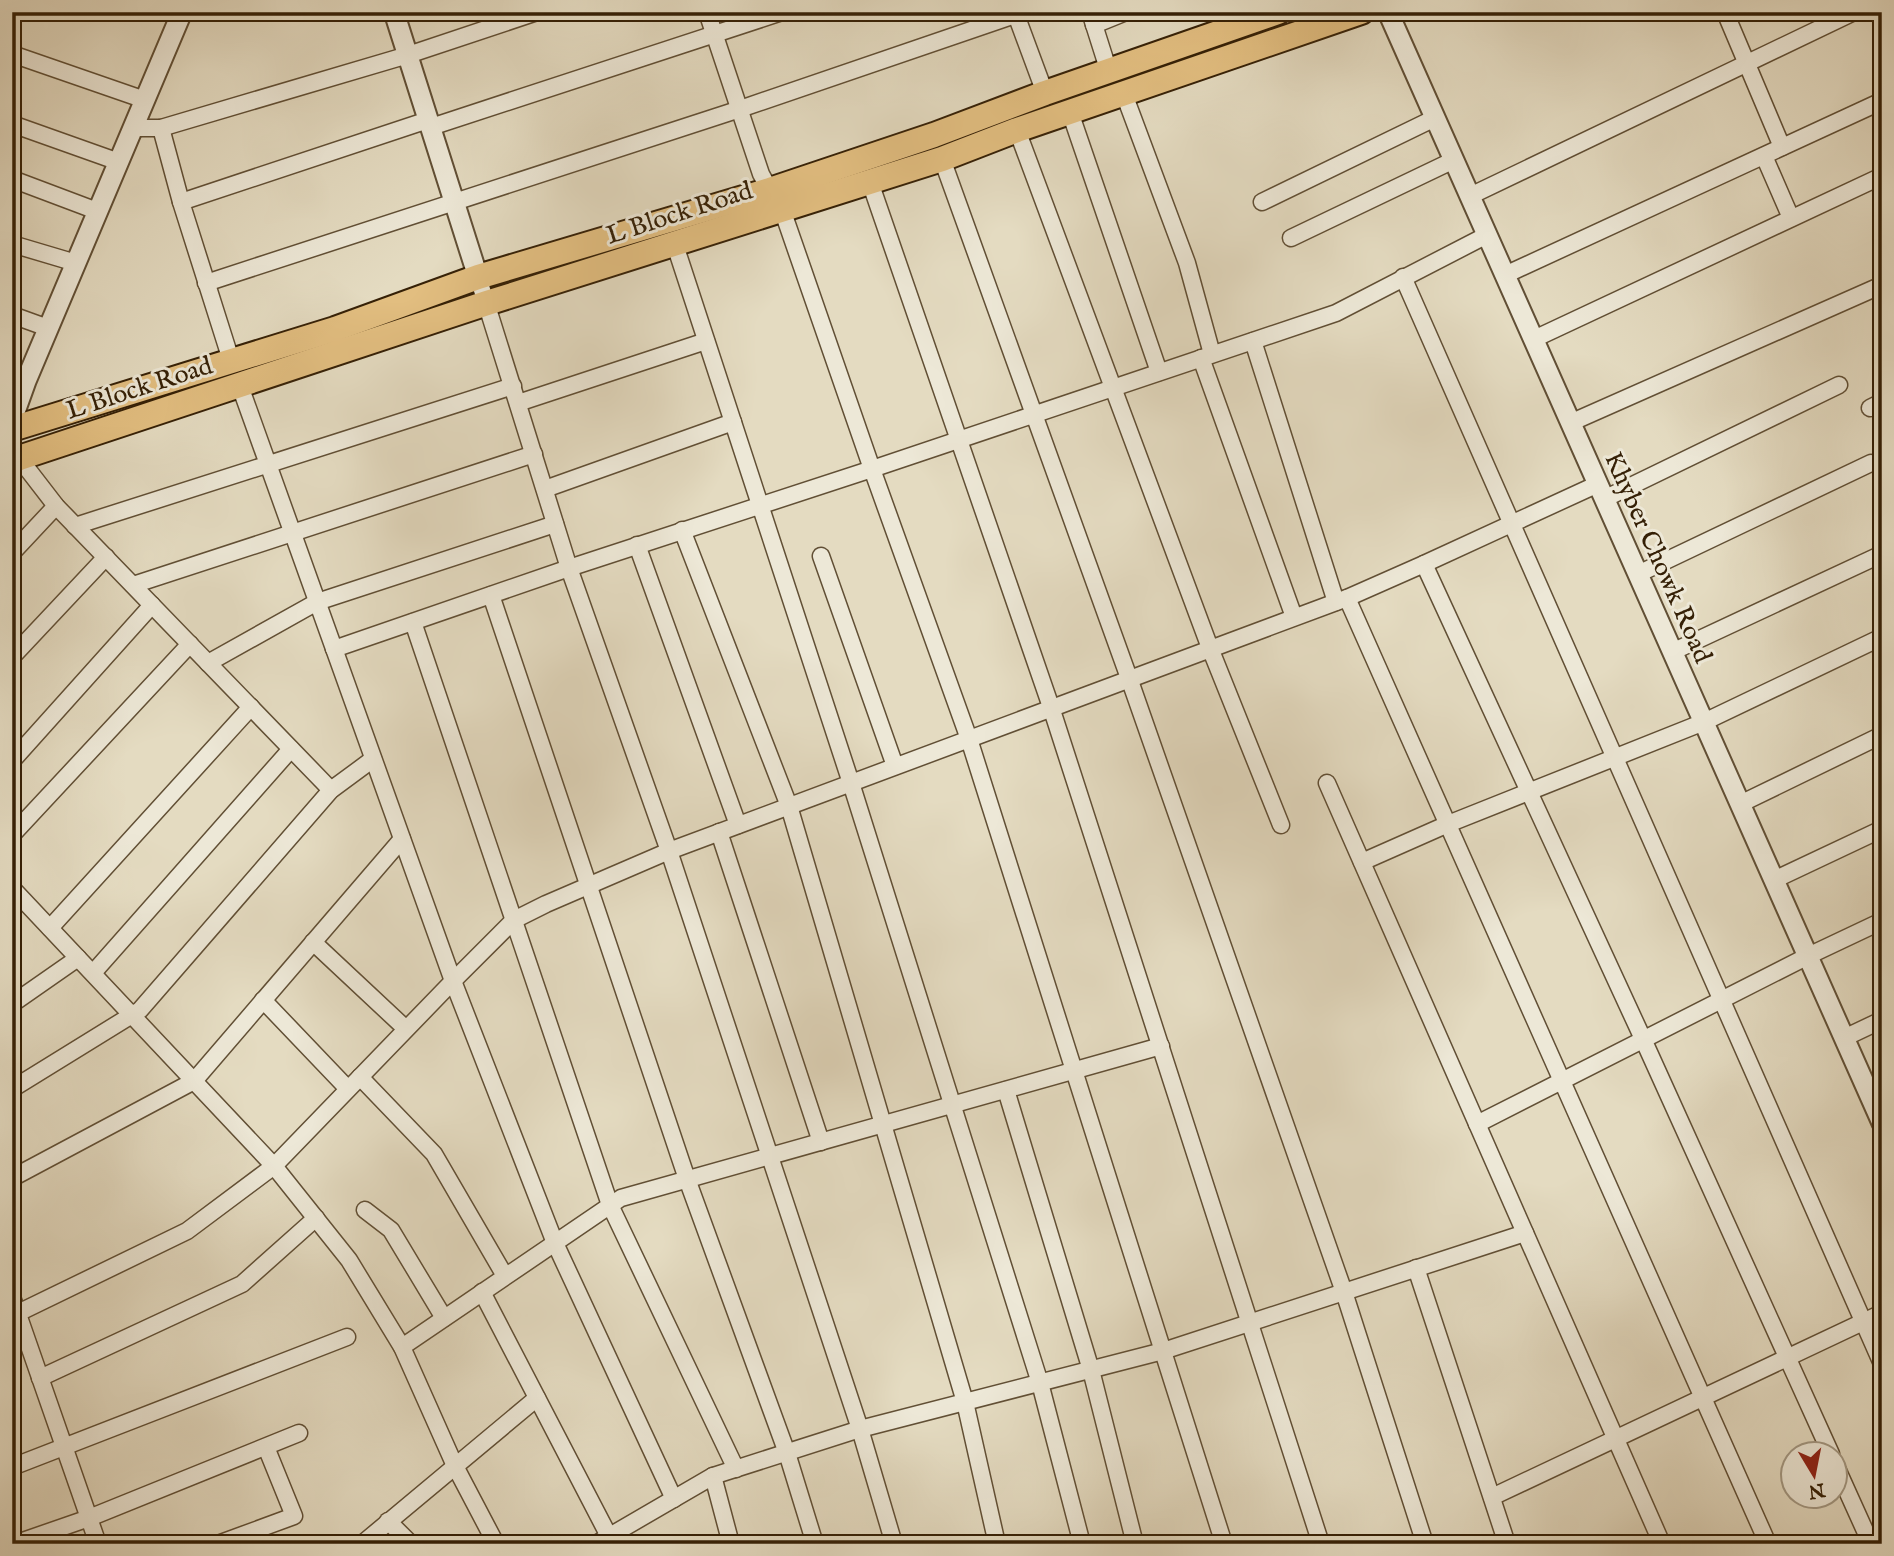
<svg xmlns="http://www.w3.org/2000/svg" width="1894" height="1556" font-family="'IM FELL English',serif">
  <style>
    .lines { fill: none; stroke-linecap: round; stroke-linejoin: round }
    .minor-casing { stroke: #614f35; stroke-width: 19 }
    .tertiary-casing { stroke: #614f35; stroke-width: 23 }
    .primary-casing { stroke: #352006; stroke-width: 28 }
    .minor { stroke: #ede8d7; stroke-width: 16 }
    .tertiary { stroke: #ede8d7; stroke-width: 19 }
    .primary { stroke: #e2be80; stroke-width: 24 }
    .labels { text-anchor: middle; stroke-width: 6; stroke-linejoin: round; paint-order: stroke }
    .street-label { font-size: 26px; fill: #352006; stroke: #ede8d7 }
  </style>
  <rect width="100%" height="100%" fill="#e4dbc1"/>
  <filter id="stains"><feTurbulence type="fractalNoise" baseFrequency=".00286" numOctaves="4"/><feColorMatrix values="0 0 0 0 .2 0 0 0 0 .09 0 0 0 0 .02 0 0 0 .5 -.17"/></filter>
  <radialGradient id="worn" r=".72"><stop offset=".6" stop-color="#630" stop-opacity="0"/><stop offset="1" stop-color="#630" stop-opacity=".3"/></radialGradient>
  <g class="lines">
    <g class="minor-casing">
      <g id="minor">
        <path d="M177 12H217"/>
        <path d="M707 12 761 174 785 218 872 469 969 739 1224 1544"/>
        <path d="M1015 12 1045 93"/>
        <path d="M1090 12 1109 72"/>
        <path d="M1725 12 1782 147"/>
        <path d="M1094 25 1126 12"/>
        <path d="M12 54 145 100"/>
        <path d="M1124 94 1187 263 1212 354"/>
        <path d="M1070 112 1159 372"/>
        <path d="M12 124 119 162"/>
        <path d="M431 127 782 12"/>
        <path d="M133 128H161L408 55 537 12"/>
        <path d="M161 128 181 202"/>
        <path d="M1017 130 1210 648 1281 825"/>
        <path d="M1764 156 1791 218"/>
        <path d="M942 159 1129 678 1344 1292 1425 1544"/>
        <path d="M12 179 97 211"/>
        <path d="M870 182 1051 707 1321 1544"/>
        <path d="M1470 196 1854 12"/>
        <path d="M1262 202 1435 118"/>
        <path d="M1291 238 1454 160"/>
        <path d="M12 244 76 263"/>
        <path d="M675 245 851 783 1040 1383 1082 1544"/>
        <path d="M1505 275 1882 101"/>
        <path d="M478 277 569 568 669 851 860 1429 894 1544"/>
        <path d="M1403 277 1882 1364"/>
        <path d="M206 283 740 109 1015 15"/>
        <path d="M12 315 48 328"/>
        <path d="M1534 339 1882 176"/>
        <path d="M1253 341 1336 602"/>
        <path d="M1201 358 1294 617"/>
        <path d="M231 360 181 202 428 120"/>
        <path d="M240 386 453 981 555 1243 674 1499"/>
        <path d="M518 403 706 341"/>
        <path d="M1870 408 1882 402"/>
        <path d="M1570 423 1882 285"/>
        <path d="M19 458 56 506 331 790"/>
        <path d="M545 489 733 422"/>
        <path d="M1604 499 1839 385"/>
        <path d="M75 526 513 386"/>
        <path d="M682 530 789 806 965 1402 997 1544"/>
        <path d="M637 545 738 825"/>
        <path d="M12 553 56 506"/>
        <path d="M821 556 895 766"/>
        <path d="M1424 564 1598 484"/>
        <path d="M1638 574 1871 463"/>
        <path d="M133 585 534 454"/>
        <path d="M491 595 687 1179 787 1453 815 1544"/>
        <path d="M1347 598 1768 1544"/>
        <path d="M413 622 610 1205 736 1469"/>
        <path d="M334 649 569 568 872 469 1336 313 1487 235"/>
        <path d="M1672 652 1882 554"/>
        <path d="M12 657 106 557"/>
        <path d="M208 663 317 602 555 524"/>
        <path d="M12 761 152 605"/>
        <path d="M1327 783 1662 1544"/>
        <path d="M1740 804 1882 735"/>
        <path d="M719 832 821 1142"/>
        <path d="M12 835 190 644"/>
        <path d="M1362 862 1448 824 1704 722 1882 637"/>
        <path d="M1774 880 1882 829"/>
        <path d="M12 888 274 1166 349 1260 402 1347 455 1466 496 1544"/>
        <path d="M50 928 251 707"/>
        <path d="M313 942 406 1029"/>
        <path d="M93 973 291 749"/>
        <path d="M263 1000 348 1089"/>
        <path d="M12 1004 78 958"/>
        <path d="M1844 1038 1882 1020"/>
        <path d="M360 1077 434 1154 505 1276"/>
        <path d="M12 1089 140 1010 331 790 373 759"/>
        <path d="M1006 1090 1091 1370 1135 1544"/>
        <path d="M1477 1124 1808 956 1882 921"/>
        <path d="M12 1178 194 1081 402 839"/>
        <path d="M365 1210 391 1230 444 1318"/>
        <path d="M1416 1268 1507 1544"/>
        <path d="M482 1292 613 1544"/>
        <path d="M12 1297 98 1544"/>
        <path d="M18 1313 187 1231 274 1166 453 981 514 920 546 904 669 851 1347 598 1424 564 1643 1039 1831 1454"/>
        <path d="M402 1347 621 1198 1161 1046"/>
        <path d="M40 1378 242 1284 316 1218"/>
        <path d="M1834 1462 1871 1544"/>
        <path d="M12 1467 347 1337"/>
        <path d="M713 1476 731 1544"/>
        <path d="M1492 1497 1882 1313"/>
        <path d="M388 1521 411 1544"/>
        <path d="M14 1544 89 1518 299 1433"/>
        <path d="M218 1544 294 1516 266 1447"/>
        <path d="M362 1544 537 1398"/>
        <path d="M596 1544 713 1476 860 1429 1163 1351 1525 1233"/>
      </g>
    </g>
    <g class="tertiary-casing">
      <g id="tertiary">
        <path d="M394 12 478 277"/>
        <path d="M1388 12 1882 1123"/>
        <path d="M12 420 26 381 182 12"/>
      </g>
    </g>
    <g class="primary-casing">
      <g id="primary">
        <path d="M12 429 335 329 478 277 770 190 934 135 1045 93 1278 12"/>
        <path d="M12 462 19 458 487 303 942 159 1017 130 1361 12"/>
      </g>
    </g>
    <use href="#minor" class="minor"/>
    <use href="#tertiary" class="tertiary"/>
    <use href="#primary" class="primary"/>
  </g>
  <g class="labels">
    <g class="street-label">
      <text transform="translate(679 212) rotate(-18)" y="9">L Block Road</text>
      <text transform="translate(139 387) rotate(-18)" y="9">L Block Road</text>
      <text transform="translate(1659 557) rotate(66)" y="9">Khyber Chowk Road</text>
    </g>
  </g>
  <rect width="1894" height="1556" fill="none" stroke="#e4dbc1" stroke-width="42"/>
  <rect x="14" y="14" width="1866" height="1528" fill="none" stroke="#352006" stroke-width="3.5"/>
  <rect x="21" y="21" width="1852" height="1514" fill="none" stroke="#352006" stroke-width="2"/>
  <g transform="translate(1814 1475) rotate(170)"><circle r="33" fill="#ede8d7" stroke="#a39883" stroke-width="2"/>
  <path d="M0-5L12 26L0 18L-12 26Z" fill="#8f2418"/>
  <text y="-10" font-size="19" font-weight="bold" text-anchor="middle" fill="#352006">N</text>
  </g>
  <rect width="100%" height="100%" filter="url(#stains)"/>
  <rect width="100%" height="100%" fill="url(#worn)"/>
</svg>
